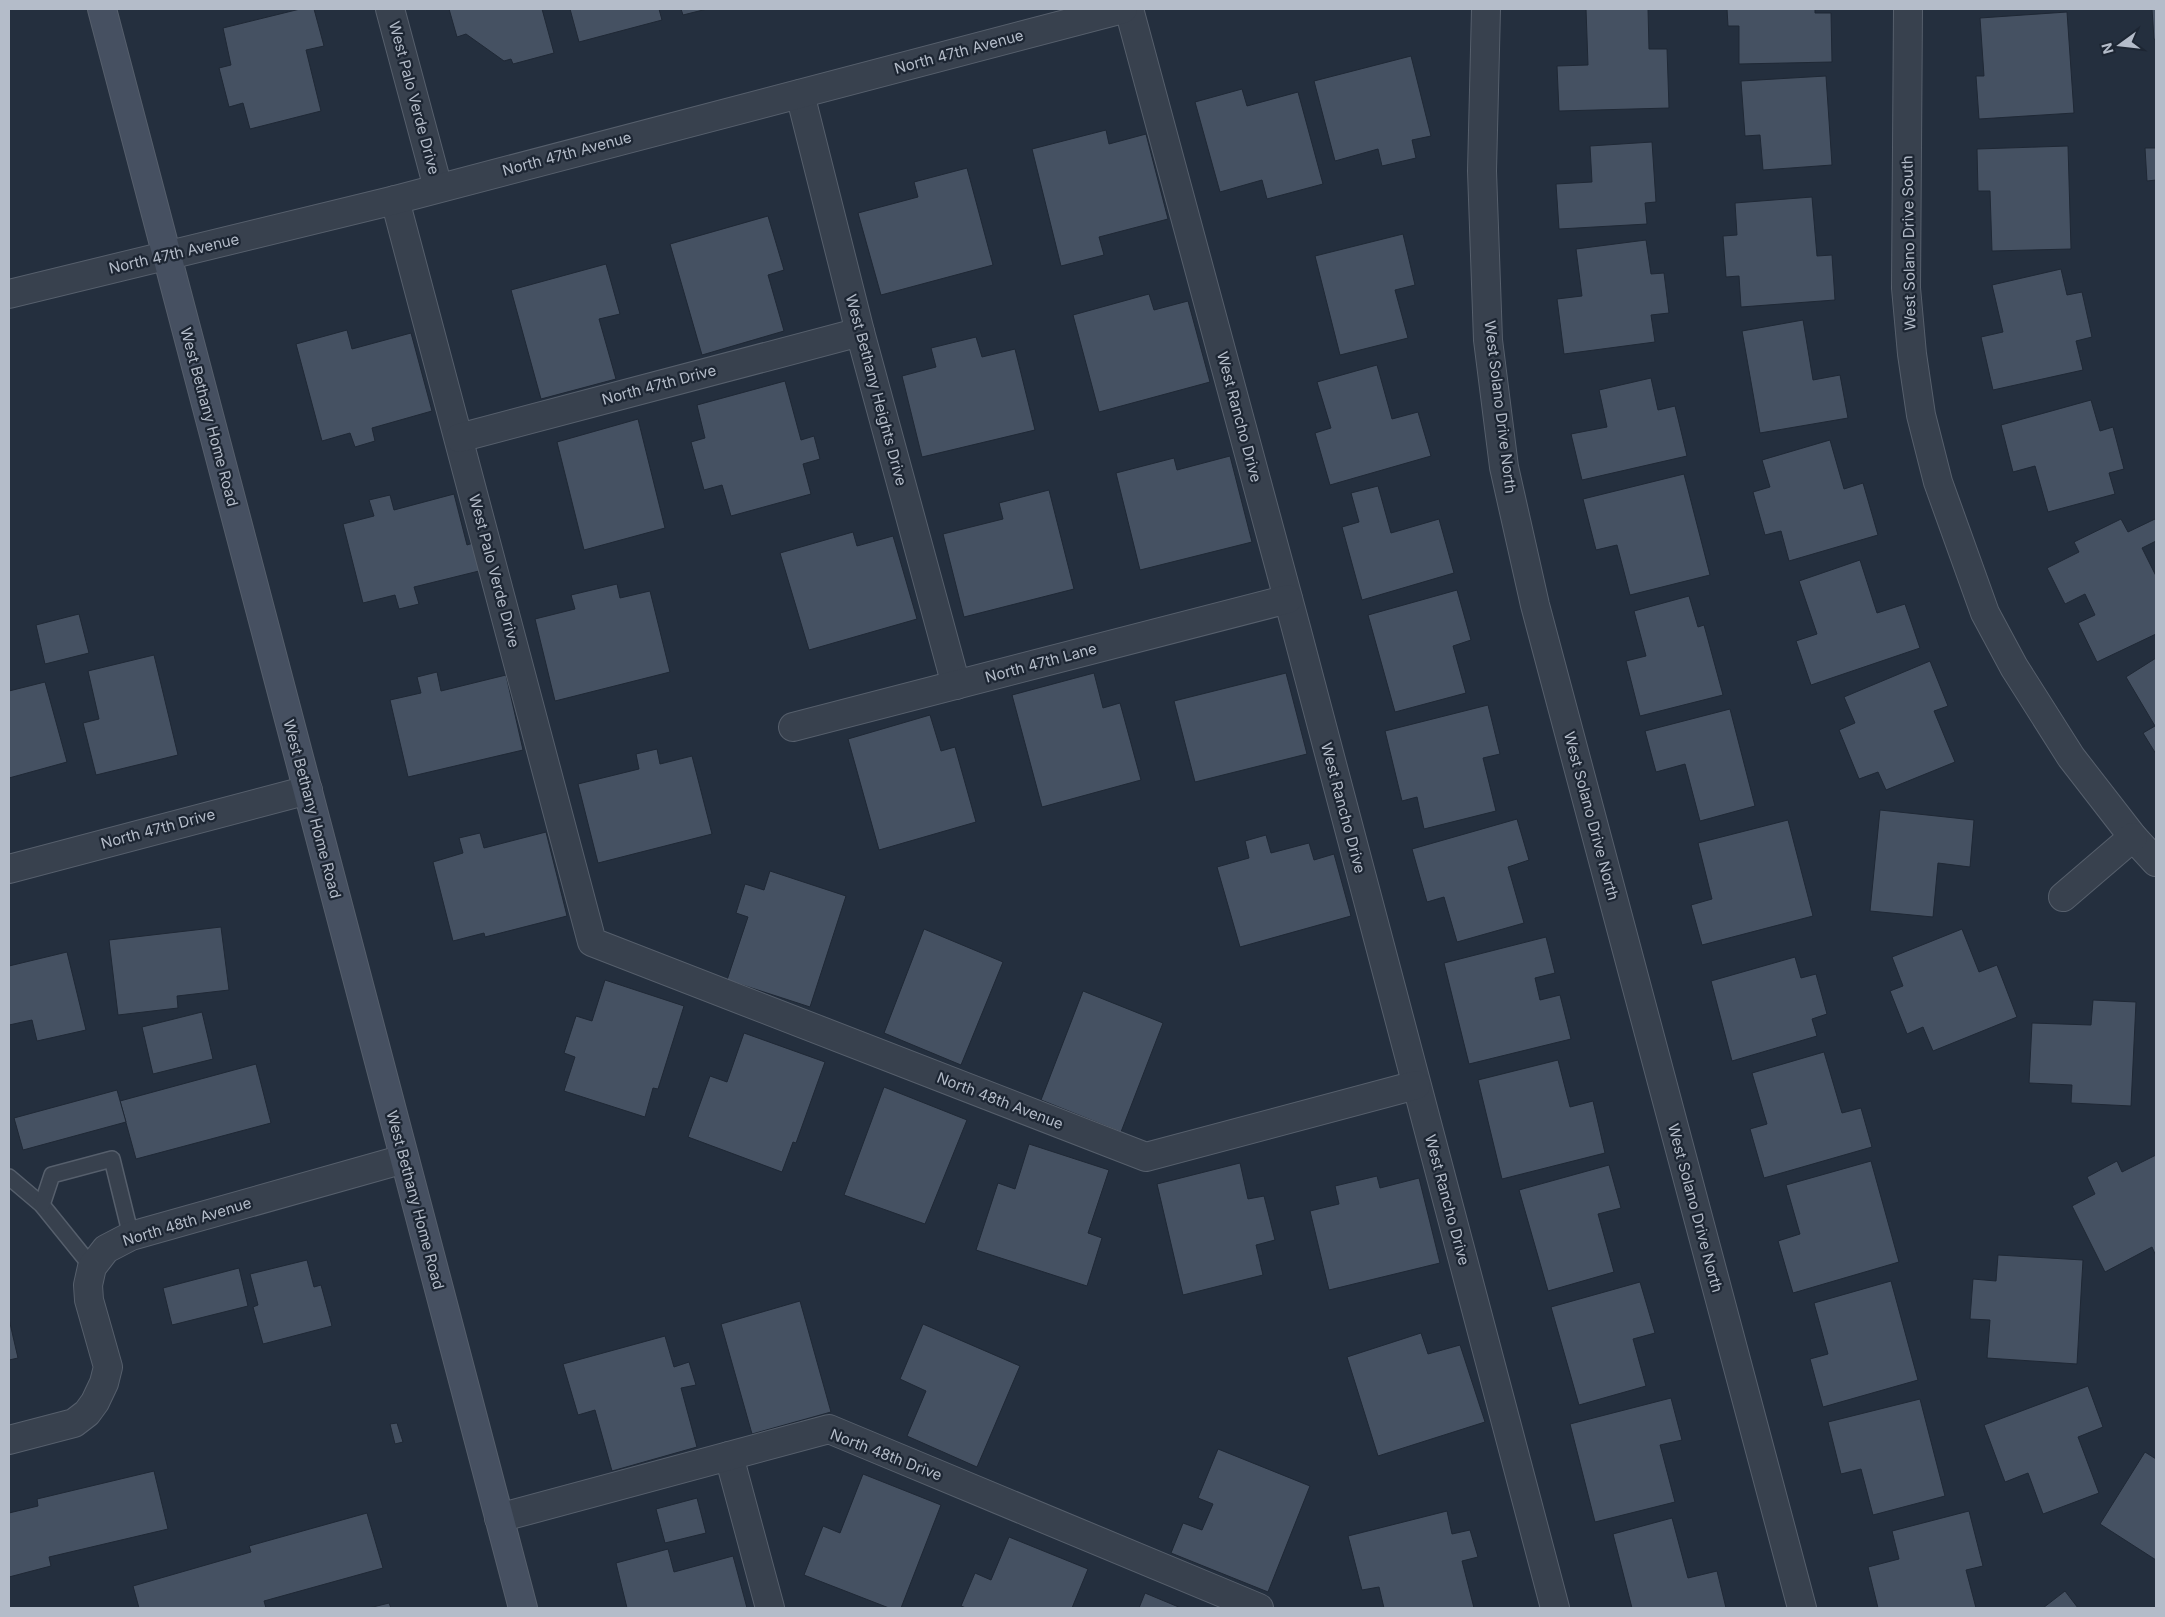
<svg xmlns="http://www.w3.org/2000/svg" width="2165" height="1617" font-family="Inter,sans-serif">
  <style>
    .building { fill: #455162; stroke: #1f2835 }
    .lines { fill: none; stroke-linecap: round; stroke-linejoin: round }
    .service-casing { stroke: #565f6c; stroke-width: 18 }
    .minor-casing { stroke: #565f6c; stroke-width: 30 }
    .tertiary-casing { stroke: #565f6c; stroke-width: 30 }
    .secondary-casing { stroke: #565f6c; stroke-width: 30 }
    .service { stroke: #38414e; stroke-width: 15 }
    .minor { stroke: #38414e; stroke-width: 28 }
    .tertiary { stroke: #38414e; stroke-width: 28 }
    .secondary { stroke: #465061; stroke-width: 28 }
    .labels { text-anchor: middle; stroke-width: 4.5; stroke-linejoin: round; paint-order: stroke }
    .street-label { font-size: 15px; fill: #b4bcc9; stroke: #1d2633 }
  </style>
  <rect width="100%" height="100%" fill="#242f3e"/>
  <g class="building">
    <path d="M300 9H314L324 46 306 50 321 111 250 129 243 103 229 107 219 68 231 65 223 28Z"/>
    <path d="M449 9H542L554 53 513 64 511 59 504 61 466 34 457 37Z"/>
    <path d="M570 9H659L662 20 579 42Z"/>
    <path d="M681 9H707L683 15Z"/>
    <path d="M1586 9H1648L1649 49H1667L1669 108 1559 111 1557 66 1588 65Z"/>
    <path d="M1727 9H1815V13H1831L1832 62 1739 64V26H1728Z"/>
    <path d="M2152 9H2156V40L2154 39Z"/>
    <path d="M2067 12 2074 113 1979 119 1976 76H1984L1980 18Z"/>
    <path d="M1411 56 1431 136 1412 140 1416 158 1382 166 1378 149 1335 161 1314 81Z"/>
    <path d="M1826 76 1832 165 1763 170 1760 135 1745 136 1741 81Z"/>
    <path d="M1242 89 1247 106 1298 92 1323 184 1267 199 1262 180 1220 192 1195 102Z"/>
    <path d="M1106 130 1109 144 1146 134 1168 219 1099 237 1104 255 1061 266 1032 149Z"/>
    <path d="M1652 142 1656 202 1645 203 1647 224 1559 229 1556 184 1592 182 1590 146Z"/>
    <path d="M2068 146 2071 249 1992 251 1990 191H1978L1977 149Z"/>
    <path d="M2145 148H2156V180L2147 181Z"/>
    <path d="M967 168 993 265 881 295 858 213 918 197 914 182Z"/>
    <path d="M1812 197 1817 256 1832 255 1835 300 1741 307 1739 276 1726 277 1723 236 1737 235 1735 203Z"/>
    <path d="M768 216 784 270 768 275 784 331 702 355 670 244Z"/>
    <path d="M1403 234 1415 285 1395 290 1408 338 1340 355 1315 256Z"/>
    <path d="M1646 240 1651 274 1664 273 1669 313 1651 315 1655 342 1564 354 1557 299 1582 296 1576 249Z"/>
    <path d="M606 264 620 314 599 319 616 379 541 399 511 290Z"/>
    <path d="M2061 269 2067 295 2082 292 2092 337 2076 341 2083 370 1993 390 1981 337 2003 332 1992 285Z"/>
    <path d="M1149 294 1154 310 1188 301 1210 382 1099 412 1073 315Z"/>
    <path d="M1803 320 1813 380 1840 375 1848 418 1760 433 1742 331Z"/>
    <path d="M347 330 352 349 411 333 432 411 372 428 375 441 355 447 350 433 322 441 296 344Z"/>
    <path d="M976 337 982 357 1015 349 1035 430 922 457 902 376 936 367 931 348Z"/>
    <path d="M1377 365 1392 419 1418 412 1431 456 1330 485 1315 433 1331 428 1317 382Z"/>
    <path d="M1651 378 1658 410 1675 406 1687 456 1582 480 1571 434 1607 427 1599 390Z"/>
    <path d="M785 381 801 440 814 436 820 459 803 464 811 494 731 516 722 485 704 490 691 442 705 438 697 405Z"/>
    <path d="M2091 400 2100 431 2113 427 2124 469 2109 473 2115 494 2048 512 2035 466 2013 472 2001 425Z"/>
    <path d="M638 419 665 528 584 550 557 442Z"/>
    <path d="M1830 440 1844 489 1863 483 1878 535 1789 561 1781 531 1765 535 1753 492 1770 487 1762 460Z"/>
    <path d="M1230 456 1252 542 1140 570 1116 473 1174 458 1177 470Z"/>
    <path d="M1684 474 1710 575 1630 595 1617 545 1596 550 1583 499Z"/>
    <path d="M1378 486 1391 533 1439 519 1454 573 1362 600 1342 527 1359 522 1351 493Z"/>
    <path d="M1049 490 1074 589 964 617 943 534 1003 519 999 503Z"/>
    <path d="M454 494 467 545 476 542 483 570 414 587 419 604 399 609 395 595 363 603 343 524 374 516 369 500 390 495 394 510Z"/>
    <path d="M2121 519 2128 532 2155 519 2156 521V541L2142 548 2156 576V634L2097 662 2078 623 2095 615 2085 594 2065 604 2047 568 2079 552 2074 542Z"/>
    <path d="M853 532 857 546 893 536 917 619 809 650 780 553Z"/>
    <path d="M1860 560 1877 613 1905 604 1920 648 1811 685 1796 641 1817 634 1799 581Z"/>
    <path d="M617 584 620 598 650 591 670 672 555 701 535 619 575 609 571 595Z"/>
    <path d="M1457 590 1471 640 1453 646 1466 693 1395 712 1368 615Z"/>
    <path d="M1689 596 1698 627 1704 625 1723 695 1640 716 1626 661 1646 656 1634 611Z"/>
    <path d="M79 614 89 653 45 664 36 625Z"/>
    <path d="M154 655 178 755 96 775 83 723 99 719 88 671Z"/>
    <path d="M2156 658V754L2143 733 2155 726 2126 677Z"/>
    <path d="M1930 661 1948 706 1934 711 1955 762 1886 790 1878 772 1859 779 1839 730 1855 723 1844 697Z"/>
    <path d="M437 672 441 691 506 675 523 750 408 777 390 700 421 693 417 677Z"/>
    <path d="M1094 673 1103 708 1120 703 1141 780 1042 807 1012 695Z"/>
    <path d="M1286 673 1307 754 1195 782 1174 701Z"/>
    <path d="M45 682 67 762 9 778V691Z"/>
    <path d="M1488 705 1500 754 1483 758 1496 811 1424 829 1417 797 1402 801 1385 731Z"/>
    <path d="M1730 709 1755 806 1700 821 1685 764 1656 772 1645 731Z"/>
    <path d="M930 715 941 751 955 747 976 822 879 850 848 739Z"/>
    <path d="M657 749 660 764 692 756 712 834 598 863 578 784 639 769 636 754Z"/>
    <path d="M1880 810 1974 820 1970 867 1938 863 1933 917 1870 911Z"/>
    <path d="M1517 819 1529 860 1508 867 1524 923 1457 942 1444 897 1427 902 1412 849Z"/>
    <path d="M1788 820 1813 916 1702 945 1691 905 1712 899 1698 843Z"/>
    <path d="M546 832 567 916 485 937 484 933 453 941 433 862 463 853 459 838 480 833 484 848Z"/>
    <path d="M1266 835 1271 853 1309 843 1314 860 1334 854 1351 916 1240 947 1217 867 1249 858 1245 841Z"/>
    <path d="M770 871 846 896 810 1007 727 980 748 917 736 913 745 884 764 890Z"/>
    <path d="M221 927 229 990 177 996 178 1008 118 1015 109 940Z"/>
    <path d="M924 929 1003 962 961 1065 884 1033Z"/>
    <path d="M1962 929 1979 972 1997 965 2017 1017 1933 1051 1923 1027 1907 1034 1890 991 1903 986 1892 957Z"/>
    <path d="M1546 937 1555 973 1535 978 1540 1000 1560 995 1571 1039 1469 1064 1444 963Z"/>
    <path d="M67 952 86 1030 37 1041 32 1020 9 1025V966Z"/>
    <path d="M1795 957 1801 978 1816 974 1827 1014 1812 1019 1817 1036 1732 1061 1711 981Z"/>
    <path d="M605 980 684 1006 658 1089 653 1088 645 1117 564 1091 575 1057 564 1053 576 1016 592 1021Z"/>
    <path d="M1083 991 1163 1023 1121 1132 1041 1100Z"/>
    <path d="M2093 1000 2136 1002 2131 1106 2071 1103 2072 1085 2029 1083 2032 1023 2091 1025Z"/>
    <path d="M202 1012 213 1059 153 1074 142 1027Z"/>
    <path d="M744 1033 825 1062 796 1143 793 1142 782 1172 688 1137 710 1076 727 1082Z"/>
    <path d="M1824 1052 1842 1113 1861 1108 1872 1147 1764 1178 1750 1129 1767 1124 1752 1073Z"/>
    <path d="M1558 1060 1570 1107 1593 1101 1605 1153 1502 1179 1478 1080Z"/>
    <path d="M256 1064 271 1123 136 1159 120 1101Z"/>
    <path d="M884 1087 967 1120 925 1224 844 1195Z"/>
    <path d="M117 1090 126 1122 23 1150 14 1118Z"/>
    <path d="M1029 1144 1109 1170 1088 1233 1102 1238 1087 1286 976 1250 998 1183 1015 1189Z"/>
    <path d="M2156 1155V1256L2152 1247 2105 1272 2072 1206 2095 1194 2087 1177 2117 1161 2122 1172Z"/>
    <path d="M1871 1161 1899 1262 1793 1293 1778 1241 1800 1234 1786 1185Z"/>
    <path d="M1240 1163 1248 1199 1264 1196 1275 1240 1256 1245 1263 1275 1183 1295 1157 1184Z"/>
    <path d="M1609 1165 1621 1208 1598 1214 1614 1272 1548 1291 1519 1190Z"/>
    <path d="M1377 1176 1380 1188 1419 1178 1440 1263 1329 1290 1310 1211 1339 1204 1335 1186Z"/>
    <path d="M1998 1255 2083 1260 2077 1364 1987 1358 1990 1320 1970 1319 1973 1279 1996 1281Z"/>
    <path d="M307 1260 314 1287 321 1285 332 1326 263 1344 253 1307 258 1305 250 1274Z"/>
    <path d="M239 1268 248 1306 172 1325 163 1288Z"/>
    <path d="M1891 1281 1918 1380 1823 1407 1810 1359 1828 1354 1814 1303Z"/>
    <path d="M1640 1282 1655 1333 1633 1339 1646 1386 1579 1405 1551 1307Z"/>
    <path d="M800 1301 831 1412 752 1434 721 1324Z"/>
    <path d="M9 1319 18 1358 9 1360Z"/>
    <path d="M923 1324 1020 1366 977 1467 907 1436 926 1391 900 1379Z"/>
    <path d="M1421 1333 1428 1354 1460 1345 1485 1422 1378 1456 1347 1357Z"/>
    <path d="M665 1336 674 1367 689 1362 696 1385 681 1388 697 1447 612 1471 595 1410 578 1415 563 1364Z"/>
    <path d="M2088 1386 2103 1427 2078 1437 2099 1493 2043 1514 2028 1473 2005 1482 1984 1425Z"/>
    <path d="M1671 1398 1682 1440 1660 1445 1675 1502 1595 1522 1570 1424Z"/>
    <path d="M1920 1399 1945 1496 1873 1515 1861 1469 1841 1474 1828 1422Z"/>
    <path d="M397 1423 403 1442 395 1444 390 1424Z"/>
    <path d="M1218 1449 1310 1486 1268 1592 1171 1553 1183 1523 1202 1530 1213 1504 1198 1498Z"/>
    <path d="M2145 1452 2156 1459V1560L2100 1524Z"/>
    <path d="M154 1471 168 1529 49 1557 51 1566 9 1577V1513L38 1506 37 1499Z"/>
    <path d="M863 1474 941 1505 901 1608H889L804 1575 823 1526 840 1533Z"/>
    <path d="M697 1498 706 1533 665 1543 656 1509Z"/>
    <path d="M1447 1511 1452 1534 1470 1530 1478 1557 1462 1561 1474 1608H1384L1379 1587 1362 1590 1348 1536Z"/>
    <path d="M1969 1511 1983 1566 1966 1570 1976 1608H1878L1868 1567 1899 1559 1892 1531Z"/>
    <path d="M367 1513 383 1568 264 1601 266 1608H139L133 1586 251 1552 249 1546Z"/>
    <path d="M1672 1518 1688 1578 1717 1571 1726 1608H1632L1613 1534Z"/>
    <path d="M1009 1537 1088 1569 1072 1608H966L961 1606 975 1573 991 1580Z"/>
    <path d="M668 1549 674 1572 733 1556 747 1608H627L616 1563Z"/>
    <path d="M2065 1591 2078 1608H2043Z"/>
    <path d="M1145 1593 1181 1608H1139Z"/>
    <path d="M389 1603 391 1608H369Z"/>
  </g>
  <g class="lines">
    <g class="service-casing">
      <g id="service">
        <path d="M9 1177 42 1205 92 1267"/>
        <path d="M42 1205 52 1175 112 1159 131 1236"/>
      </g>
    </g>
    <g class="minor-casing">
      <g id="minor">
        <path d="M390 9 438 188"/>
        <path d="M1129 9 1296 628 1555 1608"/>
        <path d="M1486 9 1482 171 1488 340 1504 467 1535 605 1802 1608"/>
        <path d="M1908 9 1906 288 1912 354 1921 415 1938 482 1985 613 2014 667 2071 757 2133 837 2156 862"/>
        <path d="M800 94 860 332 956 685"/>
        <path d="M395 200 592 942 1146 1157 1416 1085"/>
        <path d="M459 438 860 332"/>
        <path d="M793 727 1288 599"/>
        <path d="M9 869 308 790"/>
        <path d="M2063 897 2133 837"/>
        <path d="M9 1440 74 1423 87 1413 95 1402 104 1383 108 1367 89 1300 88 1285 92 1267 106 1249 131 1236 404 1159"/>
        <path d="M729 1456 770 1608"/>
        <path d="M499 1518 829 1429 1259 1608"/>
      </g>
    </g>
    <g class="tertiary-casing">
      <path id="tertiary" d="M9 294 395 200 1123 9"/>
    </g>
    <g class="secondary-casing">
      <path id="secondary" d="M102 9 523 1608"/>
    </g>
    <use href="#service" class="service"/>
    <use href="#minor" class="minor"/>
    <use href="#tertiary" class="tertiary"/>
    <use href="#secondary" class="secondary"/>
  </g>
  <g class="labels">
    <g class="street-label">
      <text transform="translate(959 52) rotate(-15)" y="5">North 47th Avenue</text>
      <text transform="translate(414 98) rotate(75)" y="5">West Palo Verde Drive</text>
      <text transform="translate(567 154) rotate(-15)" y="5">North 47th Avenue</text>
      <text transform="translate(1909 243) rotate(-91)" y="5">West Solano Drive South</text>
      <text transform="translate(174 254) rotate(-13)" y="5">North 47th Avenue</text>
      <text transform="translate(659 385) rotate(-15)" y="5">North 47th Drive</text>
      <text transform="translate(876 390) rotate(75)" y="5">West Bethany Heights Drive</text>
      <text transform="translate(1500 407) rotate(83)" y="5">West Solano Drive North</text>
      <text transform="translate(209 417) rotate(75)" y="5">West Bethany Home Road</text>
      <text transform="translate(1239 417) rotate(75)" y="5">West Rancho Drive</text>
      <text transform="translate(494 571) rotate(75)" y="5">West Palo Verde Drive</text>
      <text transform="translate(1041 663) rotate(-15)" y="5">North 47th Lane</text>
      <text transform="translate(1343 808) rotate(75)" y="5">West Rancho Drive</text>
      <text transform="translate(312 809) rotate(75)" y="5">West Bethany Home Road</text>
      <text transform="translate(1591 816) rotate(75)" y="5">West Solano Drive North</text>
      <text transform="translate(158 829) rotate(-15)" y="5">North 47th Drive</text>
      <text transform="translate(1000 1101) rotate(21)" y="5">North 48th Avenue</text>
      <text transform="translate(415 1200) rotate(75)" y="5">West Bethany Home Road</text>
      <text transform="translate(1447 1200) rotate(75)" y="5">West Rancho Drive</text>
      <text transform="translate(1695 1208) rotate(75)" y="5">West Solano Drive North</text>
      <text transform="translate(187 1222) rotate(-17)" y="5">North 48th Avenue</text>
      <text transform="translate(886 1455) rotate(21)" y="5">North 48th Drive</text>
    </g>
  </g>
  <rect width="2165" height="1617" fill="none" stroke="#b4bcc9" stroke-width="20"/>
  <g transform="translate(2120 45) rotate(255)" stroke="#1d2633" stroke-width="4" paint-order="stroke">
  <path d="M0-4L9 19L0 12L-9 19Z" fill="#b4bcc9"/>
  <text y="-8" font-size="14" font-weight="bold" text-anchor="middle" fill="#b4bcc9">N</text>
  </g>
</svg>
